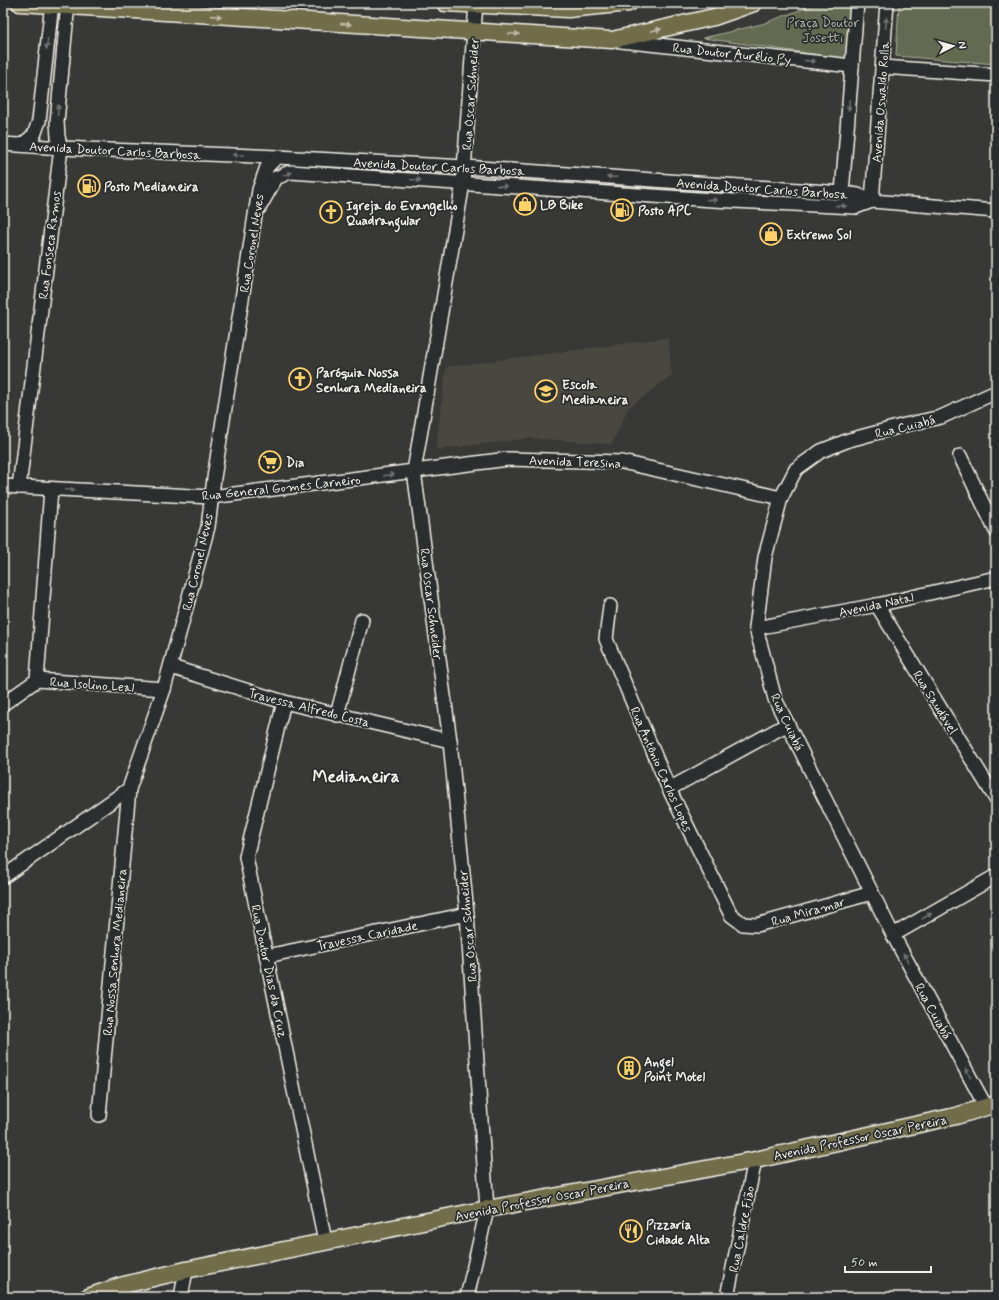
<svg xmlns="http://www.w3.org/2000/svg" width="999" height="1300" font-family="Mynerve,sans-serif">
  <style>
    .built { fill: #484740 }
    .green { fill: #626b51; stroke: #abae9c }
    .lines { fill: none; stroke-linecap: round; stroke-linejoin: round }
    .minor-casing { stroke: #f4f1e8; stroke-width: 16 }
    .major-casing { stroke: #f4f1e8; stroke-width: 19 }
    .minor { stroke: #2a2d2e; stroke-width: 13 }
    .major { stroke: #716d4b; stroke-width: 16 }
    .oneway { fill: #c0bca9 }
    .oneway2 { fill: #71726f }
    .labels { text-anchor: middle; stroke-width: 3.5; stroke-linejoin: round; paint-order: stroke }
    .park-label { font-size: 13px; fill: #b2b5a4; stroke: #2a2d2e }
    .street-label { font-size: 13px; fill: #f4f1e8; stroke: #2a2d2e }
    .poi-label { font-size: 13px; font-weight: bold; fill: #f4f1e8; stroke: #2a2d2e; text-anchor: start }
    .district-label { font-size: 17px; font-weight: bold; fill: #f4f1e8; stroke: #2a2d2e }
  </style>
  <rect width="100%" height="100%" fill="#383936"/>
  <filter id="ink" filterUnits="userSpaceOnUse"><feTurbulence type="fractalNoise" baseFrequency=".025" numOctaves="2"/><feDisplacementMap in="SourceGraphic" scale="8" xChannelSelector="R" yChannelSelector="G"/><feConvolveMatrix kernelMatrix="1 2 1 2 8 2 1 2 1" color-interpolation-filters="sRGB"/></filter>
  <g filter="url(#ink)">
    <path class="built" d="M668 338 672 375 628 408 612 444 529 438 436 450 446 367Z"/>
    <g class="green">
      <path d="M819 3H851L847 59 703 38 762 24Z"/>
      <path d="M899 3H996V64L896 56Z"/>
    </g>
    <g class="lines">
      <g class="minor-casing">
        <g id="minor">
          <path d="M621 41 852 66"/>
          <path d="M882 67 996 75"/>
          <path d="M3 144 61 148 277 157 465 167 842 193 858 195 872 201 996 211"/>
          <path d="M22 145 34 135 39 121 52 3"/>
          <path d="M842 193 857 3"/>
          <path d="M872 201 887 3"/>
          <path d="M259 208 276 178 290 172 713 200 856 207 872 201"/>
          <path d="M960 456 996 531"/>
          <path d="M3 486 211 497 508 459 622 462 781 498"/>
          <path d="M19 487 61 148 58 137 57 122 68 3"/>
          <path d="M877 605 996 799"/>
          <path d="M610 606 606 639 669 789 731 915 743 924 757 925 872 893"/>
          <path d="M756 628 877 605 996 578"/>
          <path d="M171 667 284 702 450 741"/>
          <path d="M37 680 51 489"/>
          <path d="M284 702 246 857 325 1241"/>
          <path d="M3 704 37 680 164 689"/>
          <path d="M337 715 362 620"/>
          <path d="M669 789 788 724"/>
          <path d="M3 877 129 789 164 689 208 527 214 478 259 190 267 167 277 157"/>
          <path d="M893 935 996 876"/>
          <path d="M267 956 467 914"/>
          <path d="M986 1107 893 935 775 699 756 628 765 557 781 498 796 469 821 451 849 440 905 425 941 417 996 392"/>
          <path d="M99 1115 129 789"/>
          <path d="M181 1297 186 1270"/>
          <path d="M467 1297 487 1209 467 914 450 741 414 471 463 183 476 3"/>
          <path d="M727 1297 755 1160"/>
        </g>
      </g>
      <g class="major-casing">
        <g id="major">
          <path d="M20 3 612 40 714 17 754 3"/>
          <path d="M445 3 568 9 629 3"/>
          <path d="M88 1297 120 1286 186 1270 487 1209 755 1160 956 1116 996 1104"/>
        </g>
      </g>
      <use href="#minor" class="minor"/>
      <use href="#major" class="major"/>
    </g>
    <defs><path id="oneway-solid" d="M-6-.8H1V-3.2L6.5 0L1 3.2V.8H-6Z"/></defs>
    <g class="oneway">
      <use href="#oneway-solid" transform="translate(216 16) rotate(4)"/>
      <use href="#oneway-solid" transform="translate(346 24) rotate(4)"/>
      <use href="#oneway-solid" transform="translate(656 30) rotate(-13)"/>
      <use href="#oneway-solid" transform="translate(514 34) rotate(3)"/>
    </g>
    <g class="oneway2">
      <use href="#oneway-solid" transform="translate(886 23) rotate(-85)"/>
      <use href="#oneway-solid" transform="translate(47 44) rotate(96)"/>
      <use href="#oneway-solid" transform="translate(810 61) rotate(6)"/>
      <use href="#oneway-solid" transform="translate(849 105) rotate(94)"/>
      <use href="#oneway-solid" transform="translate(58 110) rotate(-85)"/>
      <use href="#oneway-solid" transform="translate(238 155) rotate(-178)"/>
      <use href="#oneway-solid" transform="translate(287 174) rotate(-17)"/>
      <use href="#oneway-solid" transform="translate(612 177) rotate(-176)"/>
      <use href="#oneway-solid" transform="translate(416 180) rotate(4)"/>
      <use href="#oneway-solid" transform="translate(502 186) rotate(4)"/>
      <use href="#oneway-solid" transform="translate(712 200) rotate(3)"/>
      <use href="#oneway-solid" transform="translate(841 206) rotate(3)"/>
      <use href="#oneway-solid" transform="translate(389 475) rotate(-7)"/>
      <use href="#oneway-solid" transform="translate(70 490) rotate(3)"/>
      <use href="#oneway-solid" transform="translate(927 916) rotate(-30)"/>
      <use href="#oneway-solid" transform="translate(906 958) rotate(-119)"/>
      <use href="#oneway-solid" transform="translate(968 1073) rotate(-119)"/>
    </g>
  </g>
  <defs>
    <g id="fuel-ring" transform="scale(1.15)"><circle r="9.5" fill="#2a2d2e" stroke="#ffd166" stroke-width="1.5"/><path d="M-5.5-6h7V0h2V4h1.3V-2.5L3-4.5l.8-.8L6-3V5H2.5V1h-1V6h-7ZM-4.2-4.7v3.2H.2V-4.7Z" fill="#ffd166"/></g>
    <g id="shop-ring" transform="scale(1.15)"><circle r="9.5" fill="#2a2d2e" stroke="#ffd166" stroke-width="1.5"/><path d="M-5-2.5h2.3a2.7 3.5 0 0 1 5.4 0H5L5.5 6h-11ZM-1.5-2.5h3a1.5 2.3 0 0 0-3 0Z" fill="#ffd166"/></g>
    <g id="church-ring" transform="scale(1.15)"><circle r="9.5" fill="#2a2d2e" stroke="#ffd166" stroke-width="1.5"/><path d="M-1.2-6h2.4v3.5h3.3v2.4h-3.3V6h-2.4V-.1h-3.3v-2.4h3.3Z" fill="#ffd166"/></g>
    <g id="school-ring" transform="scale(1.15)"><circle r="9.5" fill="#2a2d2e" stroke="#ffd166" stroke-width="1.5"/><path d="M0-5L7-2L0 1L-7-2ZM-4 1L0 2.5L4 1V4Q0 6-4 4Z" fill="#ffd166"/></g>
    <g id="supermarket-ring" transform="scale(1.15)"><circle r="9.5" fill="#2a2d2e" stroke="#ffd166" stroke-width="1.5"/><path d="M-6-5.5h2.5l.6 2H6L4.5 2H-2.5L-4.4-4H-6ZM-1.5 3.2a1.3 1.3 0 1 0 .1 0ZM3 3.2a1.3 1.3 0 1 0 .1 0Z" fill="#ffd166"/></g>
    <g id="building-ring" transform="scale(1.15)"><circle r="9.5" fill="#2a2d2e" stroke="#ffd166" stroke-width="1.5"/><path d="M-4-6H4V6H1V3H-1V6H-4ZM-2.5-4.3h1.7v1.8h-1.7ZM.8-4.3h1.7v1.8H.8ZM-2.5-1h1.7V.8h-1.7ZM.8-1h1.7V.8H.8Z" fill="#ffd166"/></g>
    <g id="restaurant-ring" transform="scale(1.15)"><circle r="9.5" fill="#2a2d2e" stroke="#ffd166" stroke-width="1.5"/><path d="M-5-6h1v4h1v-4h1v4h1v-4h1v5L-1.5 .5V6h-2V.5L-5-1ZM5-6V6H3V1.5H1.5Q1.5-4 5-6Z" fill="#ffd166"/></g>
  </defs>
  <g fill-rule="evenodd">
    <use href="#fuel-ring" x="89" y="186"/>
    <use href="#shop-ring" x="525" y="204"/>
    <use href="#fuel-ring" x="622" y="210"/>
    <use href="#church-ring" x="331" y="212"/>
    <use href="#shop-ring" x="771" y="234"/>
    <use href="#church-ring" x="300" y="379"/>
    <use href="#school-ring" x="546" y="391"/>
    <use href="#supermarket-ring" x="270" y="462"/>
    <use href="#building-ring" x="629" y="1068"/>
    <use href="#restaurant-ring" x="631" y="1231"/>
  </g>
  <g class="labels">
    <g class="park-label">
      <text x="823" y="27">Praça Doutor<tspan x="823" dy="15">Josetti</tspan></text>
    </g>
    <g class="street-label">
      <text transform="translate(732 53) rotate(6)" y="5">Rua Doutor Aurélio Py</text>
      <text transform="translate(470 94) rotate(-86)" y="5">Rua Oscar Schneider</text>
      <text transform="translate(880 102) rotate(-86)" y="5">Avenida Oswaldo Rolla</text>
      <text transform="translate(115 150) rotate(3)" y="5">Avenida Doutor Carlos Barbosa</text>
      <text transform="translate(439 166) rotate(3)" y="5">Avenida Doutor Carlos Barbosa</text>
      <text transform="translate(762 188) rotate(4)" y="5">Avenida Doutor Carlos Barbosa</text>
      <text transform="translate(251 243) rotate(-81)" y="5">Rua Coronel Neves</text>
      <text transform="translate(49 245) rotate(-83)" y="5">Rua Fonseca Ramos</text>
      <text transform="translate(905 426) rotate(-14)" y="5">Rua Cuiabá</text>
      <text transform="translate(575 461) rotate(2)" y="5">Avenida Teresina</text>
      <text transform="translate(281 487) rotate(-6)" y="5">Rua General Gomes Carneiro</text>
      <text transform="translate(197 562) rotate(-77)" y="5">Rua Coronel Neves</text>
      <text transform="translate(432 604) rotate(83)" y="5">Rua Oscar Schneider</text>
      <text transform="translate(876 604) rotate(-12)" y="5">Avenida Natal</text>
      <text transform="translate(92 684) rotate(4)" y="5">Rua Isolino Leal</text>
      <text transform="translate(936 702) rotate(58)" y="5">Rua Saudável</text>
      <text transform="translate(309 707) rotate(14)" y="5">Travessa Alfredo Costa</text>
      <text transform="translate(788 722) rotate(65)" y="5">Rua Cuiabá</text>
      <text transform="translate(662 769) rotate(66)" y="5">Rua Antônio Carlos Lopes</text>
      <text transform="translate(808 911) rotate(-16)" y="5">Rua Miramar</text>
      <text transform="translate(467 926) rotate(-95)" y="5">Rua Oscar Schneider</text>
      <text transform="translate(367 935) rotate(-12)" y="5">Travessa Caridade</text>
      <text transform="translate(114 952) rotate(-85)" y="5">Rua Nossa Senhora Medianeira</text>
      <text transform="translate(270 971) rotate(78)" y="5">Rua Doutor Dias da Cruz</text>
      <text transform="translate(934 1011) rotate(61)" y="5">Rua Cuiabá</text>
      <text transform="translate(860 1137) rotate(-12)" y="5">Avenida Professor Oscar Pereira</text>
      <text transform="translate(542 1199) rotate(-11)" y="5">Avenida Professor Oscar Pereira</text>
      <text transform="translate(741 1229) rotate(-79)" y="5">Rua Caldre Fião</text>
    </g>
    <g class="poi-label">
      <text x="104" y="191">Posto Medianeira</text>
      <text x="540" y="209">LB Bike</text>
      <text x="346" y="210">Igreja do Evangelho<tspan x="346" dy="15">Quadrangular</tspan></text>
      <text x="638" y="215">Posto APC</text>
      <text x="786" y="239">Extremo Sol</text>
      <text x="316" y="377">Paróquia Nossa<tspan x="316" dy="15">Senhora Medianeira</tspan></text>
      <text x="562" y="389">Escola<tspan x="562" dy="15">Medianeira</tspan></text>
      <text x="286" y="467">Dia</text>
      <text x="644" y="1066">Angel<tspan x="644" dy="15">Point Motel</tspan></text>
      <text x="646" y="1229">Pizzaria<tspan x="646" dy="15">Cidade Alta</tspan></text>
    </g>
    <g class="district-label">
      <text x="356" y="782">Medianeira</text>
    </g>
  </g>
  <rect width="999" height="1300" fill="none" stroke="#2a2d2e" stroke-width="16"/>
  <rect x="8" y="8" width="983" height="1284" fill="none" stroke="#f4f1e8" stroke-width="1.5" filter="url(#ink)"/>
  <g transform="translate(953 46) rotate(84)" stroke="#2a2d2e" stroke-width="3" paint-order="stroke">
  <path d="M0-3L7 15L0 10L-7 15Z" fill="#f4f1e8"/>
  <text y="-6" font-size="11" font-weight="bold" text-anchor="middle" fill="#f4f1e8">N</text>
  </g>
  <path d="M845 1266v6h86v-6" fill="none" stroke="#f4f1e8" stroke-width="2"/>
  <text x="851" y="1266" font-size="12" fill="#f4f1e8" stroke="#2a2d2e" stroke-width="3" paint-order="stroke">50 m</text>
</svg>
